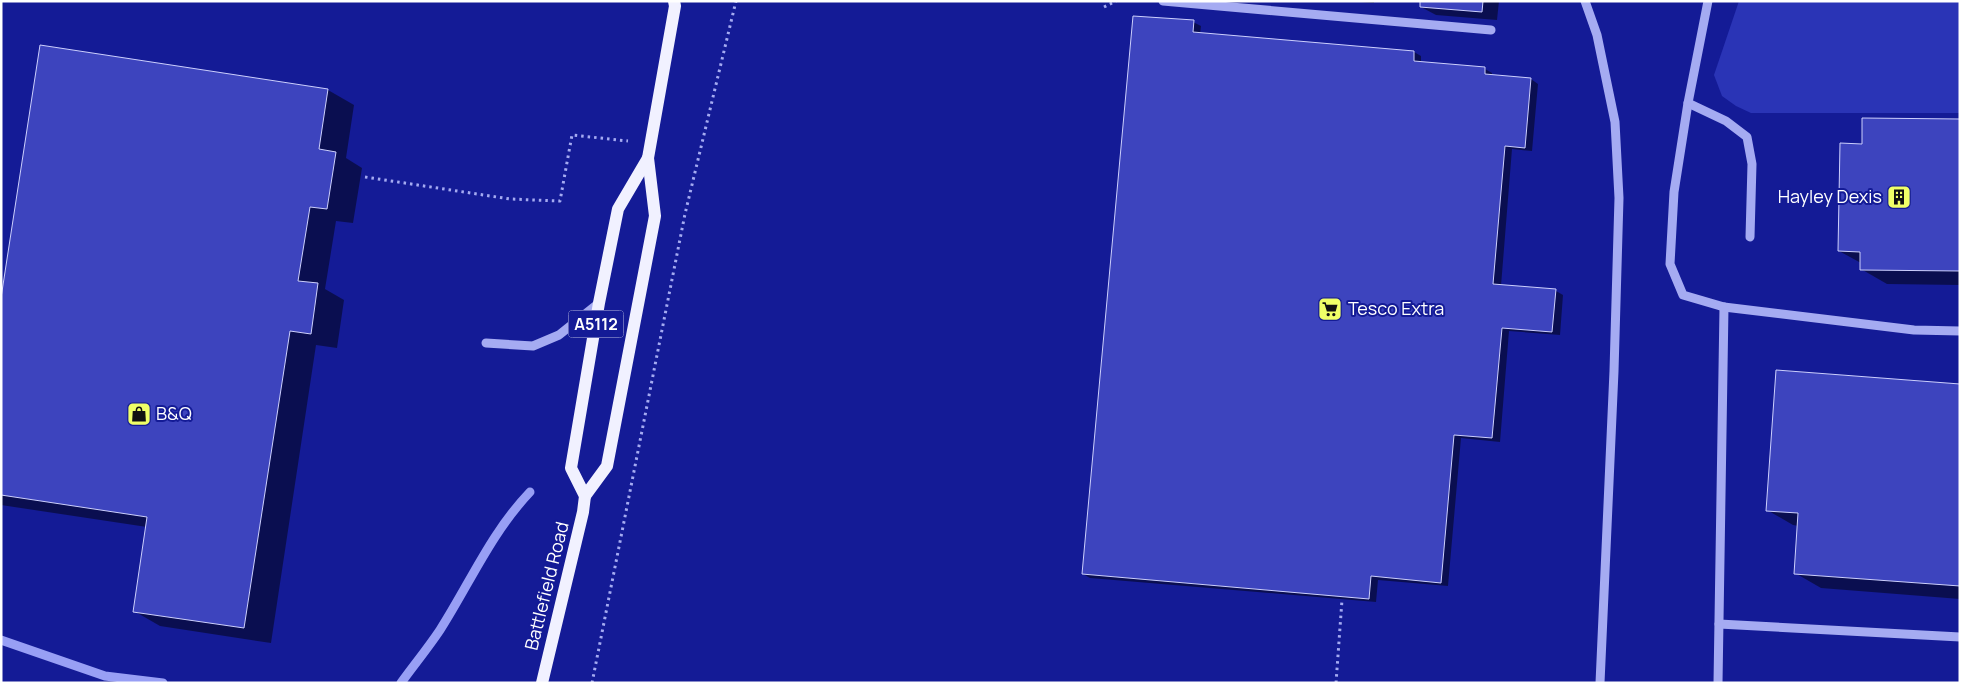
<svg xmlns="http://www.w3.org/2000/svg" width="1961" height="684" font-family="Manrope,sans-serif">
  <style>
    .green { fill: #2a34b6 }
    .shadow { fill: #0007 }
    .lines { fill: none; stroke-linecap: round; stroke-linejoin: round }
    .stream { stroke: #989ff5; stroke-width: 9 }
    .building { fill: #3d44be; stroke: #cdd0fd }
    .path { stroke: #a5abf2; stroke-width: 3; stroke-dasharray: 2.5 4; stroke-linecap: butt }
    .minor { stroke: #a5abf2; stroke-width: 9 }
    .major { stroke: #f1f1ff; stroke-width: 12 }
    .labels { text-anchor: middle; stroke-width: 4; stroke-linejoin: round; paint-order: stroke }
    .shield { fill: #141b96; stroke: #b8bbe0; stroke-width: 1 }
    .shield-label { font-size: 16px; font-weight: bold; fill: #fff }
    .poi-label { font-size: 18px; fill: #fff; stroke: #141b96; text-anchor: start }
    .street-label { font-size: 18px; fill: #fff; stroke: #141b96 }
  </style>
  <rect width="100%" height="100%" fill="#141b96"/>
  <path class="green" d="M1739 1H1960V113H1751L1736 106 1722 96 1714 75Z"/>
  <g class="shadow">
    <path d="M1347 1H1374V3Z"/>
    <path d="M1421 1H1499L1497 20 1436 15 1421 7Z"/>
    <path d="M1193 22 1201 26 1200 34 1414 52 1421 56V63L1485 69 1492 73V76L1531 79 1538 84 1532 151 1512 149 1501 286 1556 291 1563 295 1560 335 1509 331 1500 442 1461 438 1448 586 1378 580 1376 602 1090 578 1083 574Z"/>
    <path d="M328 90 354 105 346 158 362 168 353 223 336 221 325 289 344 300 337 348 316 345 271 643 160 626 134 611 147 527 1 505V306Z"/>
    <path d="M1960 121V285L1887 284 1861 269V263L1839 251 1863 145Z"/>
    <path d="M1960 385V599L1821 588 1795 573 1799 526 1793 525 1767 510Z"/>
  </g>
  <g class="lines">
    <g class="stream">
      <path d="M1 640 105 676 163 683"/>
      <path d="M401 683C414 665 428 648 440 630 470 583 491 533 530 492"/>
    </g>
  </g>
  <g class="building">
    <path d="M1420 1H1483L1482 12 1420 7Z"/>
    <path d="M1133 16 1194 20 1193 32 1414 51V61L1485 67V74L1531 78 1525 148 1505 146 1493 284 1556 289 1552 332 1502 328 1492 438 1454 435 1441 583 1371 576 1369 599 1082 574Z"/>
    <path d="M40 45 328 89 319 149 336 152 327 209 310 207 298 281 318 283 311 334 290 331 244 628 133 612 147 517 1 495V298Z"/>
    <path d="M1862 118 1960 119V271L1860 270V252L1838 251 1840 143 1862 144Z"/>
    <path d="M1776 370 1960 384V586L1794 574 1798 513 1766 511Z"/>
  </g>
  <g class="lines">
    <g class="path">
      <path d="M1104 7 1116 1"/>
      <path d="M365 177 510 199 560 201 572 135 628 141"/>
      <path d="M592 683 685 214 736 1"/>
      <path d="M1336 683 1342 600"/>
    </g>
    <g class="minor">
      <path d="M1163 1 1491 30"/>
      <path d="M1585 1 1597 35 1615 122 1619 198 1614 371 1600 683"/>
      <path d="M1708 1 1688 103 1674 192 1670 264 1683 295 1724 307 1914 330 1960 331"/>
      <path d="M1688 103 1726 121 1747 137 1752 164 1750 237"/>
      <path d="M486 343 533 346 559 335 599 303"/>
      <path d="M1719 624 1960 637"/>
      <path d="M1718 683 1724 307"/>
    </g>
    <g class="major">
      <path d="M585 496 607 466 655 216 648 158 675 6 674 1"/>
      <path d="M542 683 583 512 585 496 571 468 599 303 618 209 648 158"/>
    </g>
  </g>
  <defs>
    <g id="building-square" transform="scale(1.25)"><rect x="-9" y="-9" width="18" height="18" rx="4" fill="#f0ff67" stroke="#141b96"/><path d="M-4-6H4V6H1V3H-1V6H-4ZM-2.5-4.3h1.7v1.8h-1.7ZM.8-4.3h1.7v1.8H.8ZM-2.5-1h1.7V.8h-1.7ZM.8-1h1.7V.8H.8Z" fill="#111"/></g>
    <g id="supermarket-square" transform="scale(1.25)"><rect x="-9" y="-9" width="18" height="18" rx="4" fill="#f0ff67" stroke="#141b96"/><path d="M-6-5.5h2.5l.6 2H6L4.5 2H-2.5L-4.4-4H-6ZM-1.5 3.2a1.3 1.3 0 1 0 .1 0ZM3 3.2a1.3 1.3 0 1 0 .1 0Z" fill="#111"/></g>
    <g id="shop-square" transform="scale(1.25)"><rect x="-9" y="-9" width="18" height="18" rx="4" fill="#f0ff67" stroke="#141b96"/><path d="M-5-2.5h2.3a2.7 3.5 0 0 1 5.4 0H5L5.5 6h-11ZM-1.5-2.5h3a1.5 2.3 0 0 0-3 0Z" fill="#111"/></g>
  </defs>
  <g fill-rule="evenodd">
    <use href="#building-square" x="1899" y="197"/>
    <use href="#supermarket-square" x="1330" y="309"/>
    <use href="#shop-square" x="139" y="414"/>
  </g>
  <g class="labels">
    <rect class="shield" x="568.5" y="310.5" width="55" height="27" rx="4"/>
    <g class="shield-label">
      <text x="596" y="330">A5112</text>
    </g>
    <g class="poi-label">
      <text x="1882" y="203" text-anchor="end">Hayley Dexis</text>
      <text x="1348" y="315">Tesco Extra</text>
      <text x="156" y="420">B&amp;Q</text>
    </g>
    <g class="street-label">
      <text transform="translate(547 586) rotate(-76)" y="6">Battlefield Road</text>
    </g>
  </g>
  <rect width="1961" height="684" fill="none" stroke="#ffffff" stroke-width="5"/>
</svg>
